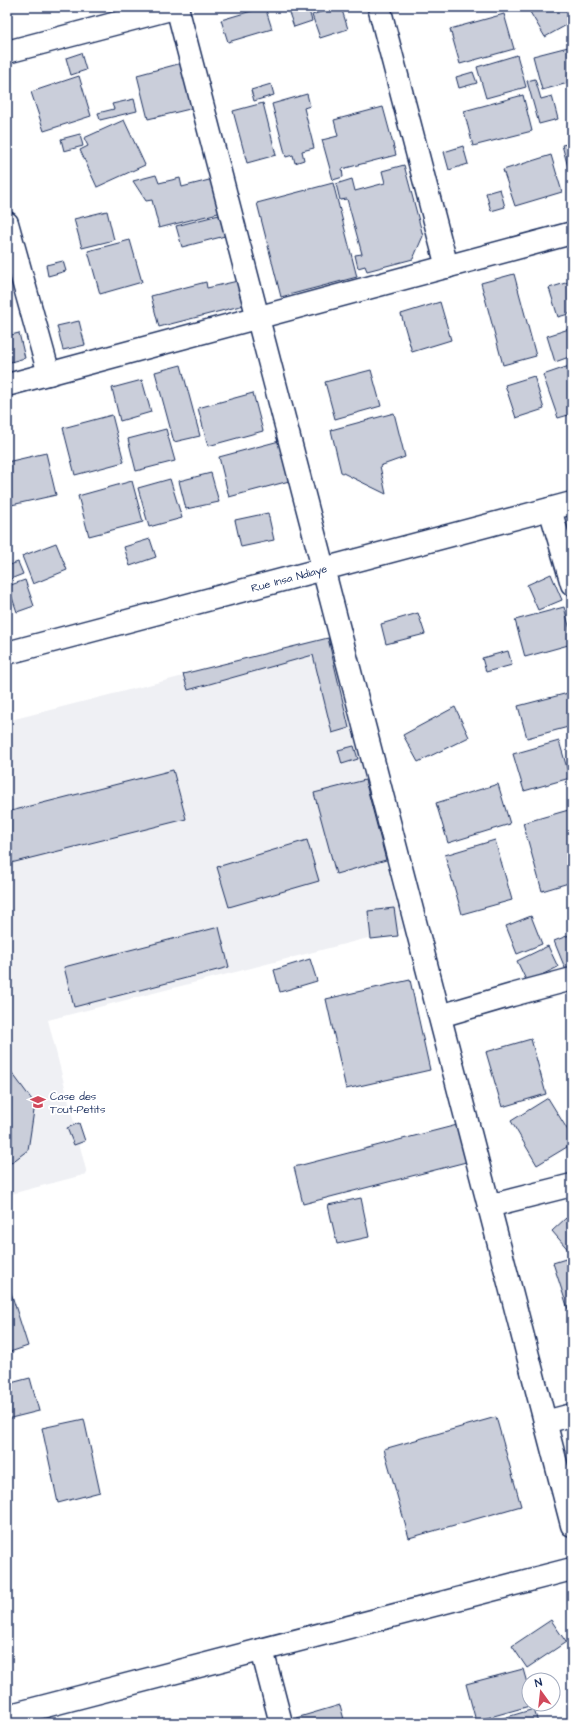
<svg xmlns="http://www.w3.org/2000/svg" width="579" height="1730" font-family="'Architects Daughter',sans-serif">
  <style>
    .built { fill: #eff0f4 }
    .building { fill: #caceda; stroke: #1b2f5e }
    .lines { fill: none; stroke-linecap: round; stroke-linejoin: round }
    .street-casing { stroke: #1b2f5e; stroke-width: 25 }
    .secondary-casing { stroke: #1b2f5e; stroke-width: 25 }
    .street { stroke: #fff; stroke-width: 22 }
    .secondary { stroke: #fff; stroke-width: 22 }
    .labels { text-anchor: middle; stroke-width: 4; stroke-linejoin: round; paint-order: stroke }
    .street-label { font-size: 11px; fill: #1b2f5e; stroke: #fff }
    .poi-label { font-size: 11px; fill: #1b2f5e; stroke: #fff; text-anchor: start }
  </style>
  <rect width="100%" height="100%" fill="#fff"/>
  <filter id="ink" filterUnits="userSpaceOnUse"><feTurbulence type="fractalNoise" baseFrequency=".025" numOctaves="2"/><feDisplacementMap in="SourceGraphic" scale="8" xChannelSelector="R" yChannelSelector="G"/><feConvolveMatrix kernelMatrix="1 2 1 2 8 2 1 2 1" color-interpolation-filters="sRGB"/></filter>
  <g filter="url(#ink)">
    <path class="built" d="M329 639 403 929 48 1020 87 1174 7 1195V721Z"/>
    <g class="building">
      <path d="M265 7 272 29 228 42 221 20Z"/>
      <path d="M287 7H308L312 21 294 27Z"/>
      <path d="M335 7H341L348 29 320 38 312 15Z"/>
      <path d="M494 7H505V8L495 10Z"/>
      <path d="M527 7H566L572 17V22L545 37Z"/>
      <path d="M504 14 514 49 460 64 450 29Z"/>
      <path d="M572 46V82L542 90 533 56Z"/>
      <path d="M81 53 86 70 71 75 66 58Z"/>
      <path d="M517 55 526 87 486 98 477 67Z"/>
      <path d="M182 63 194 108 148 119 137 75Z"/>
      <path d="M473 72 477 83 459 88 456 77Z"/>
      <path d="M79 76 91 116 44 131 31 92Z"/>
      <path d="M535 79 541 99 552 96 558 119 539 124 527 81Z"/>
      <path d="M271 84 274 95 254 101 251 90Z"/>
      <path d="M307 94 310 106 304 108 314 148 302 151 304 160 295 163 293 155 286 157 272 104Z"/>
      <path d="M523 95 532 131 473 146 464 111Z"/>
      <path d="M134 99 137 111 100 120 98 113 114 109 112 104Z"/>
      <path d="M263 103 276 155 247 163 233 111Z"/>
      <path d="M383 107 396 155 342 169 343 177 333 180 322 140 338 136 334 120Z"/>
      <path d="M124 120 145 165 97 187 80 150 88 146 84 138Z"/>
      <path d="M80 134 83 146 64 151 61 139Z"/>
      <path d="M572 143V182L562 145Z"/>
      <path d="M463 146 468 164 449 170 444 152Z"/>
      <path d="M551 155 562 192 515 206 503 170Z"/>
      <path d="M404 165 423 236 413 259 367 271 365 266 358 268 355 255 362 254 347 199 340 200 336 184 352 179 355 191 385 183 382 171Z"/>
      <path d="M156 175 159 183 180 178 182 187 213 179 222 212 159 228 152 200 146 201 133 181Z"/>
      <path d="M333 183 357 277 281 297 257 203Z"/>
      <path d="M500 189 505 207 491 211 486 193Z"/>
      <path d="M107 211 114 240 82 248 74 219Z"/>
      <path d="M219 215 225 236 182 247 176 226Z"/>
      <path d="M130 240 142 282 100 294 88 251Z"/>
      <path d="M63 261 66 271 48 276 46 265Z"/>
      <path d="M514 274 536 356 503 365 481 283Z"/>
      <path d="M242 280 248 304 159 327 151 296 206 282 207 288Z"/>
      <path d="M572 281V313L558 317 549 288Z"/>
      <path d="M440 302 451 340 412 352 401 314Z"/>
      <path d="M79 321 85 345 63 350 57 326Z"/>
      <path d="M572 328V356L555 362 547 336Z"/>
      <path d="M19 333 25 358 7 363V336Z"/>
      <path d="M181 365 200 436 174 442 155 372Z"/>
      <path d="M572 365V414L558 418 543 375Z"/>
      <path d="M371 370 381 406 335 419 325 382Z"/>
      <path d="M534 376 544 409 516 418 505 385Z"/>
      <path d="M142 380 151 412 120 421 112 388Z"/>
      <path d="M253 393 263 431 208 446 198 408Z"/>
      <path d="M394 413 405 457 380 466 386 494 341 472 331 430Z"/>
      <path d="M112 415 124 462 75 475 63 428Z"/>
      <path d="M166 429 175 461 136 471 128 439Z"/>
      <path d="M283 440 293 480 229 497 219 457Z"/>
      <path d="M46 453 56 495 7 506V462Z"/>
      <path d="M211 473 219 502 186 509 179 481Z"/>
      <path d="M170 479 182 518 149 527 138 488Z"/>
      <path d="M132 481 143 522 89 536 78 496Z"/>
      <path d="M268 513 274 540 241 547 235 520Z"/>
      <path d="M150 539 156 557 130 566 124 547Z"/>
      <path d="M56 543 67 570 33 584 22 556Z"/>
      <path d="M18 562 23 574 8 580 7 566Z"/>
      <path d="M551 574 562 600 538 610 527 585Z"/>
      <path d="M25 580 34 606 17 612 8 586Z"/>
      <path d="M564 607 572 637V644L525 657 515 620Z"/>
      <path d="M418 613 425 634 386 644 381 624Z"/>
      <path d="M328 638 349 728 332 733 313 655 188 690 183 674Z"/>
      <path d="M508 651 512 665 486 672 482 658Z"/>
      <path d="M572 692V726L527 738 518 706Z"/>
      <path d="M455 707 469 737 418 762 403 735Z"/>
      <path d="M559 741 570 778 524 791 513 754Z"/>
      <path d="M354 746 358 759 342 764 338 750Z"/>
      <path d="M173 770 186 819 7 864V812Z"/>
      <path d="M365 780 386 860 336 874 314 793Z"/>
      <path d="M498 784 510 824 448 843 436 803Z"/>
      <path d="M572 809V882L542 891 523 823Z"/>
      <path d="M307 840 319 881 229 907 217 867Z"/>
      <path d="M495 840 512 900 462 914 445 855Z"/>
      <path d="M394 908 398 936 371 939 368 911Z"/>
      <path d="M531 916 542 944 517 954 506 926Z"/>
      <path d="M219 927 229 967 74 1007 64 967Z"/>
      <path d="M572 934V971L567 973 554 941Z"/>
      <path d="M548 946 558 967 527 982 517 961Z"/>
      <path d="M310 959 317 981 280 992 274 970Z"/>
      <path d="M410 980 430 1070 346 1089 326 999Z"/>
      <path d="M531 1039 546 1094 502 1107 486 1052Z"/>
      <path d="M7 1066 35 1104 28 1150 7 1166Z"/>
      <path d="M548 1098 572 1137V1144L537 1165 511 1121Z"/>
      <path d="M79 1123 85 1141 74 1145 67 1128Z"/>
      <path d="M461 1124 470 1161 303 1204 294 1167Z"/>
      <path d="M361 1198 369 1237 337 1244 328 1205Z"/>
      <path d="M566 1218 572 1225 571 1253 552 1231Z"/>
      <path d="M572 1257V1308L568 1309 553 1263Z"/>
      <path d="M7 1280 28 1346 7 1353Z"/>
      <path d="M30 1378 39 1411 7 1419V1384Z"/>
      <path d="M496 1417 521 1506 409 1538 384 1449Z"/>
      <path d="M84 1419 100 1492 58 1503 42 1428Z"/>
      <path d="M551 1620 566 1642 527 1668 512 1646Z"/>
      <path d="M523 1669 529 1690V1704L533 1705 476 1721 466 1684Z"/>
      <path d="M340 1705 345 1723H298L296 1718Z"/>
      <path d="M534 1709 538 1723H490V1722Z"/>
    </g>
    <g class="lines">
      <g class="street-casing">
        <g id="street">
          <path d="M177 7 572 1525"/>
          <path d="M379 7 447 267"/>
          <path d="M7 52 178 7"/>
          <path d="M7 223 49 374"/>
          <path d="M7 385 572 233"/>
          <path d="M550 509 572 584"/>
          <path d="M440 1016 512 995 572 979"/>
          <path d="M489 1206 572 1185"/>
          <path d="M545 1422 572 1415"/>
          <path d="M262 1650 281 1723"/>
          <path d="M7 1716 572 1569"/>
        </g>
      </g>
      <g class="secondary-casing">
        <path id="secondary" d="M7 653 572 503"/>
      </g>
      <use href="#street" class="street"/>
      <use href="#secondary" class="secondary"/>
    </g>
  </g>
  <defs>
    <g id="school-bare" transform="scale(1.2)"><path d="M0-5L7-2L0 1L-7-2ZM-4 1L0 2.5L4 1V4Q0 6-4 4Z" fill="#d1495b" stroke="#fff" stroke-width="2.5" paint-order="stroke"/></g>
  </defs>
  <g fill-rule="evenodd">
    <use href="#school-bare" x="38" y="1102"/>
  </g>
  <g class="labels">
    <g class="street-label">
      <text transform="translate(289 578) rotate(-15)" y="4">Rue Insa Ndiaye</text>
    </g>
    <g class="poi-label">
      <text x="50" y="1100">Case des<tspan x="50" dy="13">Tout-Petits</tspan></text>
    </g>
  </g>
  <rect width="579" height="1730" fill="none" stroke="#fff" stroke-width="24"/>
  <rect x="12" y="12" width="555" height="1706" fill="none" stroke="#1b2f5e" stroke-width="1.5" filter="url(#ink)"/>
  <g transform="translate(541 1692) rotate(345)"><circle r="19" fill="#ffffff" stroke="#a4acbf"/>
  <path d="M0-3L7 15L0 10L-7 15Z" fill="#d1495b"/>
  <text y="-6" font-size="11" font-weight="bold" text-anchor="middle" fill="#1b2f5e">N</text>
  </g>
</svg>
